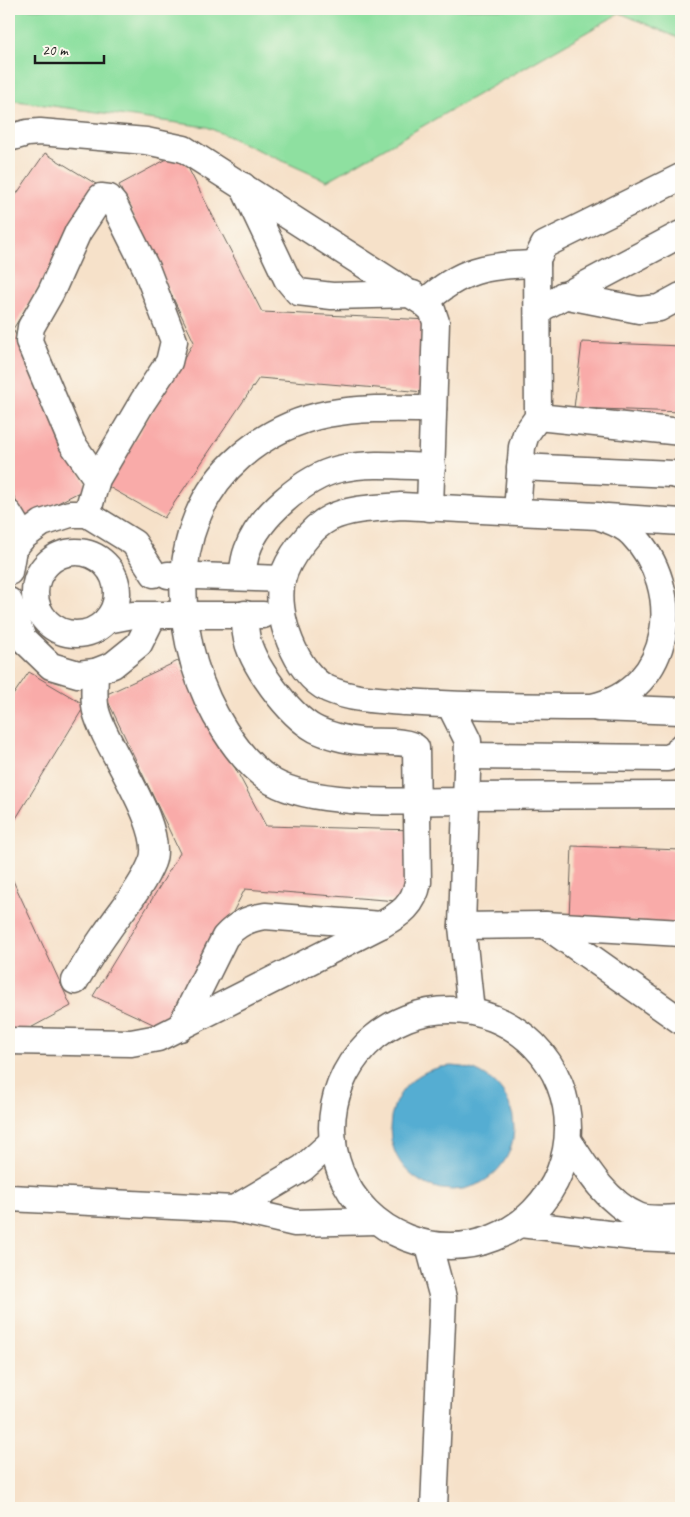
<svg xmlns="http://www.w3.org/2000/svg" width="690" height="1517" font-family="Caveat,sans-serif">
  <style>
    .green { fill: #8ee0a0; stroke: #557e5e }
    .water { fill: #55add2; stroke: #386477 }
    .building { fill: #f9aba9 }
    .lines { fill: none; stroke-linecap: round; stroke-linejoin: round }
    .minor-casing { stroke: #686159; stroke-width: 29 }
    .minor { stroke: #fff; stroke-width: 26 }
  </style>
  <rect width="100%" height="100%" fill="#fbf7ec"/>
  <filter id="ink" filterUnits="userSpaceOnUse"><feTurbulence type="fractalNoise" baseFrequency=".02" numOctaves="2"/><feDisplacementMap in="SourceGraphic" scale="10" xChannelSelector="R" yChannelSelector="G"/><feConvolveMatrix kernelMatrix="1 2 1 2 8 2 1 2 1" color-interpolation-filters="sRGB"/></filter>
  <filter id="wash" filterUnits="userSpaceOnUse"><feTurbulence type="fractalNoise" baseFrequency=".0096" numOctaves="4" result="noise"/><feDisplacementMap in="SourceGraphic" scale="20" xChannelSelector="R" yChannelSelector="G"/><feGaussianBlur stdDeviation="1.12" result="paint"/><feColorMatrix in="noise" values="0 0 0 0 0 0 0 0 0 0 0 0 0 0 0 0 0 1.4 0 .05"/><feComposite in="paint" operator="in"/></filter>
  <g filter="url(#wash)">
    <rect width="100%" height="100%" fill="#f6e1c9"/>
    <path class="green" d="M9 9H681V39L620 13 327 181 207 127 9 100Z"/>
    <circle class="water" cx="452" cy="1128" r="62"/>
    <g id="blocks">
      <g class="building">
        <path d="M180 152 262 312 429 320 424 392 259 378 164 518 107 486 194 342 119 185Z"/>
        <path d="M45 153 101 187 13 329 87 488 25 520 9 486V205Z"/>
        <path d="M582 342 681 346V412L574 408Z"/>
        <path d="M178 661 266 826 416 830 410 902 245 889 170 1032 93 996 180 853 105 695Z"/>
        <path d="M29 672 85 705 9 830V701Z"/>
        <path d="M572 846 681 850V925L569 918Z"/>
        <path d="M9 872 71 1006 10 1039 9 1036Z"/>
      </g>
    </g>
  </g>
  <g filter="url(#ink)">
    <use href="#blocks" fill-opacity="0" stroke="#686159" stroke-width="1"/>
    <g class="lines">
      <g class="minor-casing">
        <g id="minor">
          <path d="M9 138 27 133 40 132 146 141 184 149 424 303 432 310 436 322 430 508"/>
          <path d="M243 186 287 279 298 292 332 296 413 294"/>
          <path d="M563 295 639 310 659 308 681 296"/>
          <path d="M424 303C461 269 486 265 537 264"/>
          <path d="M538 310 681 234"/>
          <path d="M433 409C360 408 300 405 240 457 161 525 173 651 225 731 237 750 253 770 273 782 317 807 415 801 467 801"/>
          <path d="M538 417 681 432"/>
          <path d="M520 467 672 474 681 476"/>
          <path d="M401 506 598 516C610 521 623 524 632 534 685 588 674 690 592 707 530 707 468 706 406 702 380 700 353 700 328 689 296 675 274 613 282 580 287 559 311 527 330 518 351 508 378 508 401 506Z"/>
          <path d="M517 511 522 447 526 434 538 417 537 259 544 245 681 177"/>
          <path d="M9 514 23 537"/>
          <path d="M87 514 97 479 143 401 169 362 174 341 146 268 114 204 109 198 101 197 78 232 51 292 31 327 29 341 72 443 97 479"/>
          <path d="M607 517 681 522"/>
          <circle cx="76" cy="593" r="41"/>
          <path d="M9 572 13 549 23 537 42 523 70 514H87L134 543 154 574"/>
          <path d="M168 575 282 579"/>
          <path d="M242 577C243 569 244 559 247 551 258 517 305 477 339 469 369 462 402 466 432 467"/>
          <path d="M9 601 23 639 51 666 78 674 95 672 113 665 139 644 153 616"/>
          <path d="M107 620 133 615H263"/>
          <path d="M450 705 468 741 462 926 471 1011"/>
          <path d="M598 708 681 711"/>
          <path d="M468 756 667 758 677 754 681 747"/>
          <path d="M468 796 681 795"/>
          <path d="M462 926 545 925"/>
          <path d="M681 933 545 925 681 1021"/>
          <path d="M75 981C85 965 95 948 106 933 122 909 141 889 152 862 166 826 105 748 96 711 93 699 95 685 95 672"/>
          <circle cx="450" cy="1128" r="118"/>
          <path d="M180 1028 225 937C237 924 247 919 265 916L381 925"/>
          <path d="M9 1041 131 1043 158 1038 381 925C401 914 414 905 418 882L416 748C408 739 373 743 360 741 346 740 327 735 315 729 289 715 250 663 246 634 245 628 245 621 245 614"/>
          <path d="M568 1140C586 1168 606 1202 638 1216 649 1221 669 1218 681 1218"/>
          <path d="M333 1141 303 1168 234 1209 295 1223 376 1221"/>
          <path d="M9 1198 234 1209"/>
          <path d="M520 1224 635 1237 681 1239"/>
          <path d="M429 1246 443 1298 434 1508"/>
        </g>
      </g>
      <use href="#minor" class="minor"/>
    </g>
  </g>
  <rect width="690" height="1517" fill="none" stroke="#fbf7ec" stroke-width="30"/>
  <path d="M35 55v8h69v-8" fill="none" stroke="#1c1c1c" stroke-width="2.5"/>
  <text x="42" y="55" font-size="15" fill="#1c1c1c" stroke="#fbf7ec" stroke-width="4" paint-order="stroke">20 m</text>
</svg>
